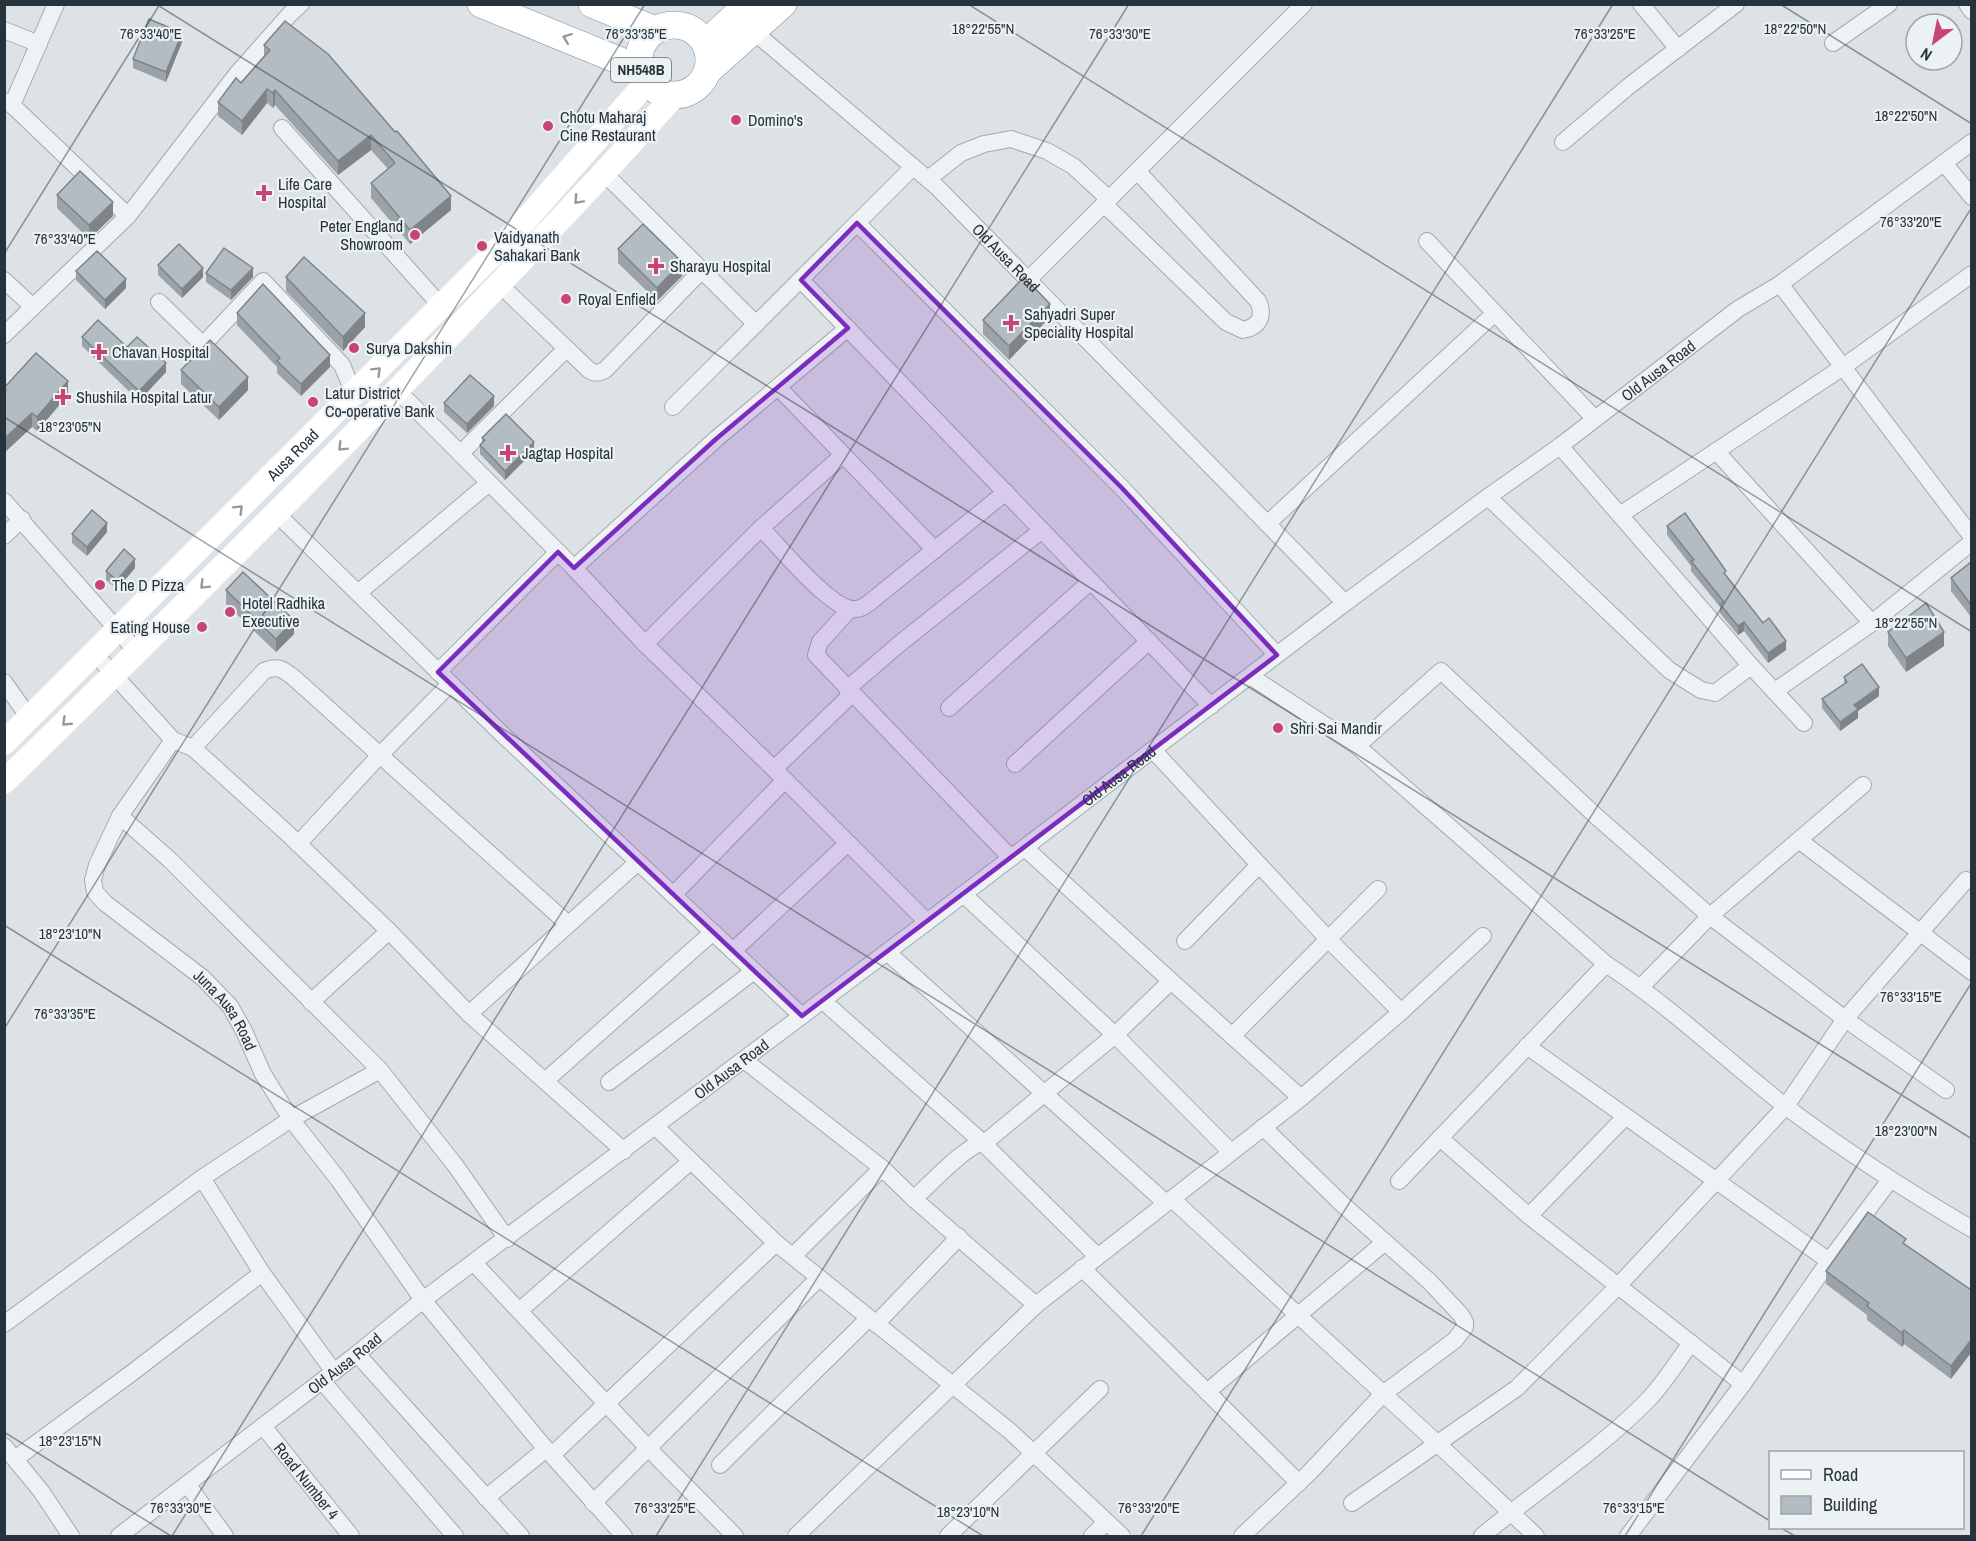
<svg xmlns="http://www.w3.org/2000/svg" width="1976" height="1541" font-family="'Archivo Narrow',sans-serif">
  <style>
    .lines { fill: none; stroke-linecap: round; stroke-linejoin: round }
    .minor-casing { stroke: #a3aab0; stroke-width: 18 }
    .trunk-casing { stroke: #85929c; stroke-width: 28 }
    .minor { stroke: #eff2f5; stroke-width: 16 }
    .secondary { stroke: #fff; stroke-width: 24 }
    .trunk { stroke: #fff; stroke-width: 27 }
    .wall { fill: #9ba2a8 }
    .shaded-wall { fill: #7e8488 }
    .building { fill: #b4bcc3; stroke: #7e8488; stroke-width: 1.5 }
    .oneway { stroke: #93999e }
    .marked { fill: #7b2cbf; fill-opacity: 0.2; stroke: #7b2cbf; stroke-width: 4.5; stroke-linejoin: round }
    .ticks { fill: none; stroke: #27333c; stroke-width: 1.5; stroke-opacity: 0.45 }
    .poi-dot { fill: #c94571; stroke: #ecf1f4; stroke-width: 2 }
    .labels { text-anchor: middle; stroke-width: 4.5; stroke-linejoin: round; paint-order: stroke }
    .shield { fill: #ecf1f4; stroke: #626c73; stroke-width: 1.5 }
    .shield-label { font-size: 15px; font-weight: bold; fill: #27333c }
    .poi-label { font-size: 16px; fill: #27333c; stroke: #ecf1f4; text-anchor: start }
    .street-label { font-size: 16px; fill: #27333c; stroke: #ecf1f4 }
    .ticks-label { font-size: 15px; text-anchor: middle; fill: #27333c; stroke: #ecf1f4; stroke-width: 4.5; stroke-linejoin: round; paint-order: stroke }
  </style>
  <rect width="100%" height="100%" fill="#dde2e6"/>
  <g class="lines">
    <g class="minor-casing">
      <g id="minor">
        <path d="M1641 4 1678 49"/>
        <path d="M1967 4 1972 11"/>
        <path d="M4 30 39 44"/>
        <path id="s1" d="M753 31 937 187 1345 603 1485 499 1560 446 1738 309 1780 284 1972 142"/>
        <path d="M1833 43 1889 4"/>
        <path d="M4 101 12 105 128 216"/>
        <path d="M12 105 56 4"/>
        <path d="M282 128 441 306"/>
        <path d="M1563 142 1629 86 1736 4"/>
        <path d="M1944 163 1972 197"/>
        <path d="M604 173 756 324"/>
        <path d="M928 179 961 153 984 144 1011 139 1047 151 1073 166 1109 199"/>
        <path d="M1104 204 1226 322 1243 330C1259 327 1265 316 1258 301L1137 171"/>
        <path d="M857 223 1122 488 1277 655"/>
        <path d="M1427 241 1595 419"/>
        <path d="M4 280 33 307 128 216 236 75 290 14 301 4"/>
        <path d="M801 280 1211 706"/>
        <path d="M1028 280 1304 4"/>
        <path d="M499 284 589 370C595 374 599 373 605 370L702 270"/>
        <path d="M1780 284 1972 537"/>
        <path d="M159 302 203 345 263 281 342 365 354 394"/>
        <path d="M4 335 33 307"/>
        <path d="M778 387 935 550"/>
        <path d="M398 391 574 568 645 644 774 769 927 922"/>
        <path d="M673 407 913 167"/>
        <path d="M1560 446 1751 666 1804 723"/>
        <path d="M1716 451 1872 623"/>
        <path d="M460 454 566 349"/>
        <path d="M1488 497 1669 670 1701 690 1715 693 1751 666"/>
        <path d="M4 501 137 652"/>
        <path d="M276 513 502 734 802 1016"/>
        <path d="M1620 515 1843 367 1972 274"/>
        <path d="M1267 524 1495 313"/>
        <path d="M761 528C779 546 828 606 852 609 859 610 863 607 869 603L1006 492"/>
        <path d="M4 536 22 519"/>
        <path d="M574 568 716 439 848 328"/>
        <path d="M358 593 489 483"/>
        <path d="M850 609 820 642 816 655 1011 858"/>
        <path d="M645 644 761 528 843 455"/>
        <path d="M95 654 173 740 193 748 287 833 389 931 469 1014 624 1151"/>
        <path d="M438 672 558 552"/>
        <path d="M1250 676 1357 746 1606 964C1670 1006 1725 1059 1785 1106 1845 1151 1907 1191 1972 1229"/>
        <path d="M4 682 30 719"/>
        <path d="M847 689 898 645 1042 530"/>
        <path d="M1775 691 1872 623 1972 542"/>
        <path d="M949 708 1091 581"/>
        <path id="s2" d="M173 740 120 816 97 865 93 880 95 892 105 903 203 978 230 1006 244 1031 263 1074 291 1119 338 1179 423 1300 540 1442 624 1536"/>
        <path d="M1357 746 1441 671 1597 817 1710 916 1845 1019 1946 1090"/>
        <path d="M193 748 264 671C278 665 282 669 293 677L568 924"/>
        <path d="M1015 764 1149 641"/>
        <path d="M774 769 852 694"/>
        <path d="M120 816 170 860 380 1070 455 1165 507 1239"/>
        <path d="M1800 841 1972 972"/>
        <path d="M298 844 380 755 450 684"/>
        <path d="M1025 848 1171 981"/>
        <path d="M963 894 1115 1035 1231 1152"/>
        <path d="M673 895 785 780"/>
        <path d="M1185 941 1259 865"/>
        <path d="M733 951 848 843"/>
        <path d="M887 952 1166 1203"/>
        <path d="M1640 988 1710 916 1863 785"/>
        <path d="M823 1001 981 1141 1097 1256"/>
        <path d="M311 1002 389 931"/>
        <path d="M1401 1012 1483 936"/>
        <path d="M469 1014 638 862"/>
        <path d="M1232 1036 1378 889"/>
        <path d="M1527 1046 1829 1261"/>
        <path d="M744 1060 882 1168 914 1199 1036 1305 1301 1098 1401 1012 1328 939 1153 750"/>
        <path d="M545 1081 713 932"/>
        <path d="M609 1082 754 971"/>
        <path d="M1625 1117 1529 1216 1743 1384"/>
        <path d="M655 1126 776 1243 1011 1432 1122 1536"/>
        <path d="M1440 1138 1529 1216"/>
        <path d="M202 1178 291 1119 380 1070"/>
        <path d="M1399 1181 1606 964"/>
        <path d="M914 1199C931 1183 967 1144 988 1140L1115 1035 1171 981 1301 1098"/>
        <path d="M1172 1199 1438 1444 1536 1536"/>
        <path d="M793 1256 882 1168"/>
        <path d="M474 1263 648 1448 735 1536"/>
        <path d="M1082 1268 1299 1483"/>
        <path d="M262 1273 334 1372"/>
        <path d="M519 1311 691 1161"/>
        <path d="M4 1324 202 1178 262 1273 133 1372 15 1459"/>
        <path d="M876 1324 959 1237"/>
        <path d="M357 1354 521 1536"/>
        <path d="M322 1381 455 1536"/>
        <path d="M1207 1392 1385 1242"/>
        <path id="s3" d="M263 1426 351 1536"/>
        <path d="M4 1446 41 1491 71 1536"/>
        <path d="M552 1455 776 1243"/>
        <path d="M720 1465 869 1318"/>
        <path d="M187 1484 225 1536"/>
        <path d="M486 1498 546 1449"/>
        <path d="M593 1503 819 1278"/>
        <path d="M1352 1503 1517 1388 1618 1286 1786 1106 1845 1019 1966 880"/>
        <path id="s4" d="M119 1536 357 1354 423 1300 927 922 1345 603"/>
        <path d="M796 1536 1036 1305"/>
        <path d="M948 1536 1100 1389"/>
        <path d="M1092 1536 1106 1522"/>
        <path d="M1242 1536 1309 1473 1383 1394 1455 1340 1465 1327V1322L1461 1315 1429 1281 1341 1203 1263 1127"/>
        <path d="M1482 1536C1536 1491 1596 1452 1646 1402 1663 1385 1677 1362 1691 1343"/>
        <path d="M1628 1536 1743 1384 1829 1261 1890 1180"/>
      </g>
    </g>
    <g class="trunk-casing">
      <g id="trunk">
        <path d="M481 4 640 69"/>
        <path d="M592 4 655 30"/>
        <circle cx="674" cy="60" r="35"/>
        <path d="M706 43 748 4"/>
        <path d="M708 71 783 4"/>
      </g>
    </g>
    <use href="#minor" class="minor"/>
    <g class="secondary">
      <path id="s5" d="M4 743 515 232 647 82"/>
      <path d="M4 782C234 558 460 332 675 95"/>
    </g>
    <use href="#trunk" class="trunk"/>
  </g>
  <g class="wall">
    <path d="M285 21 451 210 410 244 371 198V183L388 169 371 150 338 175 275 105 273 108 267 103 242 135 218 116V102L241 83 264 57V45Z"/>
    <path d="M182 42 166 82 133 68V59Z"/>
    <path d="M57 195 113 216 89 239 57 208Z"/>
    <path d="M618 249 682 276 657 301 618 263Z"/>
    <path d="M158 265 203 277 182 298 158 275Z"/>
    <path d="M76 271 126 288 105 309 76 280Z"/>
    <path d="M206 273 253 277 231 300 206 282Z"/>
    <path d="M286 277 365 327 343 351 286 291Z"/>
    <path d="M237 313 330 367 301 396 277 373V367L237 325Z"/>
    <path d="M1050 317 1009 360 983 334V320Z"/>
    <path d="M82 337 127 347 166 372 139 401 82 346Z"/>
    <path d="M181 370 248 390 219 420 181 384Z"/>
    <path d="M4 388 68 395 37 431 32 427 4 453Z"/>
    <path d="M444 403 494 406 467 433 444 412Z"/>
    <path d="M482 438 534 451 505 480 480 454V445L482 443Z"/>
    <path d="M1667 526 1726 576 1763 623 1786 650 1768 663 1744 631 1738 635 1720 613V607L1691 571V566L1667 535Z"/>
    <path d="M107 532 87 556 72 543V534Z"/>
    <path d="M1971 562V617L1951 591V578Z"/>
    <path d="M135 568 117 589 106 580V571Z"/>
    <path d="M226 590 294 634 276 652 226 604Z"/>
    <path d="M1888 632 1944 646 1906 672 1888 646Z"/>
    <path d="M1844 677 1879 696 1858 711V718L1840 731 1822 708V699L1844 684Z"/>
    <path d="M1906 1245 1971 1290 1951 1379 1904 1344 1902 1347 1867 1320V1315L1826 1284V1271Z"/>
  </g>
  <g class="shaded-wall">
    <path d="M182 33V42L166 82V72Z"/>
    <path d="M267 89V103L242 135V121Z"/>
    <path d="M275 90V105L273 108V93Z"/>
    <path d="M371 135V150L338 175V161Z"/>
    <path d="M451 196V210L410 244V230Z"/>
    <path d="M113 202V216L89 239V225Z"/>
    <path d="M682 262V276L657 301V288Z"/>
    <path d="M203 268V277L182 298V289Z"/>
    <path d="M253 268V277L231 300V290Z"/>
    <path d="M126 279V288L105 309V300Z"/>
    <path d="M1050 304V317L1009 360V346Z"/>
    <path d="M365 313V327L343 351V337Z"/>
    <path d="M330 355V367L301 396V384Z"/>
    <path d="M166 363V372L139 401V391Z"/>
    <path d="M248 377V390L219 420V407Z"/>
    <path d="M68 381V395L37 431V417Z"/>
    <path d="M494 396V406L467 433V424Z"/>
    <path d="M32 413V427L4 453V439Z"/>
    <path d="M534 442V451L505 480V471Z"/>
    <path d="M107 523V532L87 556V547Z"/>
    <path d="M135 559V568L117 589V580Z"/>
    <path d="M294 620V634L276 652V639Z"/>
    <path d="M1744 622V631L1738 635V626Z"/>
    <path d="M1944 632V646L1906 672V658Z"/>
    <path d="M1786 641V650L1768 663V653Z"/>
    <path d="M1879 687V696L1858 711V718L1840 731V722L1854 705Z"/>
    <path d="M1904 1330V1344L1902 1347V1333Z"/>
    <path d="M1971 1340V1353L1951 1379V1366Z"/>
  </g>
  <g class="building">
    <path d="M149 19 182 33 166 72 133 59Z"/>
    <path d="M285 21 328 54 395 132 397 131 451 196 410 230 371 183 395 163 371 135 338 161 275 90 273 93 267 89 242 121 218 102 236 78 241 83 270 50 264 45Z"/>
    <path d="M80 171 113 202 89 225 57 195Z"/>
    <path d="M643 224 682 262 657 288 618 249Z"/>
    <path d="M179 244 203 268 182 289 158 265Z"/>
    <path d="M224 248 253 268 231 290 206 273Z"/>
    <path d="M97 251 126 279 105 300 76 271Z"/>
    <path d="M304 257 365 313 343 337 286 277Z"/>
    <path d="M1024 277 1050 304 1009 346 983 320Z"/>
    <path d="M263 284 330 355 301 384 277 361 280 358 237 313Z"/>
    <path d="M98 320 127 347 137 337 166 363 139 391 82 337Z"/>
    <path d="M210 340 248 377 219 407 181 370Z"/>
    <path d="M36 353 68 381 37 417 32 413 4 439V391L6 390 4 388Z"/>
    <path d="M470 375 494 396 467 424 444 403Z"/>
    <path d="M506 414 534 442 505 471 480 445 485 440 482 438Z"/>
    <path d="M92 510 107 523 87 547 72 534Z"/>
    <path d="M1685 513 1726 571 1724 573 1763 623 1769 618 1786 641 1768 653 1744 622 1738 626 1720 604 1724 602 1691 561 1694 560 1667 526Z"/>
    <path d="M124 549 135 559 117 580 106 571Z"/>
    <path d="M1971 562V605L1951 578Z"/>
    <path d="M243 572 294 620 276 639 226 590Z"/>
    <path d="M1926 603 1944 632 1906 658 1888 632Z"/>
    <path d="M1862 664 1879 687 1854 705 1858 709 1840 722 1822 699 1847 682 1844 677Z"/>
    <path d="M1868 1212 1906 1239 1903 1243 1971 1290V1340L1951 1366 1904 1330 1902 1333 1867 1306 1869 1303 1826 1271Z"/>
  </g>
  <defs><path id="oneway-chevron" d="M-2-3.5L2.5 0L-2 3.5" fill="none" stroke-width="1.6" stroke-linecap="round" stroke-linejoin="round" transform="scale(1.5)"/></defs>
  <g class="oneway">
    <use href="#oneway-chevron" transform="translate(567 38) rotate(-159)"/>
    <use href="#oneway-chevron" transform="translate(578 200) rotate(133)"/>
    <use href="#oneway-chevron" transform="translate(377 371) rotate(-45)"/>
    <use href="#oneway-chevron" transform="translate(342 447) rotate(135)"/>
    <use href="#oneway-chevron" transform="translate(239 509) rotate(-45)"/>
    <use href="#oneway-chevron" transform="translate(204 585) rotate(135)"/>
    <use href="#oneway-chevron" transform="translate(66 722) rotate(136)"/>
  </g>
  <path class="marked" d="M857 223 1122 488 1277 655 802 1016 438 672 558 552 574 568 716 439 848 328 801 280Z"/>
  <path class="ticks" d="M156 4 1972 1139M968 4 1972 632M1780 4 1972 124M4 254 160 4M4 417 1770 1521M4 925 983 1536M4 1029 645 4M4 1432 171 1536M1781 1528 1795 1536M172 1536 1129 4M656 1536 1613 4M1141 1536 1972 207M1625 1536 1972 982"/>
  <g class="poi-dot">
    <circle cx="736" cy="120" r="6"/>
    <circle cx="548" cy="126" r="6"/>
    <path d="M261 184h6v6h6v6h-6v6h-6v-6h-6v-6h6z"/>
    <circle cx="415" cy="235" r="6"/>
    <circle cx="482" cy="246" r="6"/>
    <path d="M653 257h6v6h6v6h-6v6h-6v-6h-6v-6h6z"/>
    <circle cx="566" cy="299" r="6"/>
    <path d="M1008 314h6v6h6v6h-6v6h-6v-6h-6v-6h6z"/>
    <circle cx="354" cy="348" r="6"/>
    <path d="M96 343h6v6h6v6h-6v6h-6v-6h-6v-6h6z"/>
    <path d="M60 388h6v6h6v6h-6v6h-6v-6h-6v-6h6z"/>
    <circle cx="313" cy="402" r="6"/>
    <path d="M505 444h6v6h6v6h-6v6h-6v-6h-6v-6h6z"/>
    <circle cx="100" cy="585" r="6"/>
    <circle cx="230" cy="612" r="6"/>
    <circle cx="202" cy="627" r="6"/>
    <circle cx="1278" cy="728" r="6"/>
  </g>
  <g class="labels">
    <rect class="shield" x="611" y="58" width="60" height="24" rx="4.5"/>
    <g class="shield-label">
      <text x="641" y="75">NH548B</text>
    </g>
    <g class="poi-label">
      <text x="560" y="123">Chotu Maharaj<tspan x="560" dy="18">Cine Restaurant</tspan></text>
      <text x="748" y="126">Domino's</text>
      <text x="278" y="190">Life Care<tspan x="278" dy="18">Hospital</tspan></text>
      <text x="403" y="232" text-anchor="end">Peter England<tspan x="403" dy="18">Showroom</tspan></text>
      <text x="494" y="243">Vaidyanath<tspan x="494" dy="18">Sahakari Bank</tspan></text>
      <text x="670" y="272">Sharayu Hospital</text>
      <text x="578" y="305">Royal Enfield</text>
      <text x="1024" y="320">Sahyadri Super<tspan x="1024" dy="18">Speciality Hospital</tspan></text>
      <text x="366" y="354">Surya Dakshin</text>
      <text x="112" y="358">Chavan Hospital</text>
      <text x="325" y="399">Latur District<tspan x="325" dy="18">Co-operative Bank</tspan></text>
      <text x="76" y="403">Shushila Hospital Latur</text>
      <text x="522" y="459">Jagtap Hospital</text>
      <text x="112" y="591">The D Pizza</text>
      <text x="242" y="609">Hotel Radhika<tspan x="242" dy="18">Executive</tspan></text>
      <text x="190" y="633" text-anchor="end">Eating House</text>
      <text x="1290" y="734">Shri Sai Mandir</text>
    </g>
    <g class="street-label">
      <text dy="6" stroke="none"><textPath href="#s1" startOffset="340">Old Ausa Road</textPath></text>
      <text dy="6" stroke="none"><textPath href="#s1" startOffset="1214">Old Ausa Road</textPath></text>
      <text dy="6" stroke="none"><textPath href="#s5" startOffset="408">Ausa Road</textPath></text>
      <text dy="6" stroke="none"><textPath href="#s4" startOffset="1256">Old Ausa Road</textPath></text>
      <text dy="6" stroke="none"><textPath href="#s2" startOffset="352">Juna Ausa Road</textPath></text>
      <text dy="6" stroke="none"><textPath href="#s4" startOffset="770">Old Ausa Road</textPath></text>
      <text dy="6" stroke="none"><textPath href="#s4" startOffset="284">Old Ausa Road</textPath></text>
      <text dy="6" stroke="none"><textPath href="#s3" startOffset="70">Road Number 4</textPath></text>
    </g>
  </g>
  <g class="ticks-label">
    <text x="983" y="34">18°22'55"N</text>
    <text x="1795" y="34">18°22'50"N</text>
    <text x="151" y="39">76°33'40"E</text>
    <text x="636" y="39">76°33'35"E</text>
    <text x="1120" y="39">76°33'30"E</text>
    <text x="1605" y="39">76°33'25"E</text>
    <text x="1906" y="121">18°22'50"N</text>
    <text x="1911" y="227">76°33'20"E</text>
    <text x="65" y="244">76°33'40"E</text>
    <text x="70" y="432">18°23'05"N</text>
    <text x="1906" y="628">18°22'55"N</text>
    <text x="70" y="939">18°23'10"N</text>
    <text x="1911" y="1002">76°33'15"E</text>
    <text x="65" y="1019">76°33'35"E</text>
    <text x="1906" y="1136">18°23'00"N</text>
    <text x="70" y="1446">18°23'15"N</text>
    <text x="181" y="1513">76°33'30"E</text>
    <text x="665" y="1513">76°33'25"E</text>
    <text x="1149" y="1513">76°33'20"E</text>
    <text x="1634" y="1513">76°33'15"E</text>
    <text x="968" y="1517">18°23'10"N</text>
  </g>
  <rect width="1976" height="1541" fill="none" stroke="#27333c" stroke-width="12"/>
  <rect x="1769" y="1451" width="195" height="78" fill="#ecf1f4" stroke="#9da5aa" stroke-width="1.5"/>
  <rect x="1781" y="1470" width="30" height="9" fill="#ffffff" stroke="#9da5aa" stroke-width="1.5"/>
  <text x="1823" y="1481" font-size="18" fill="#27333c">Road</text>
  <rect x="1781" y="1496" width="30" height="18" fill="#b4bcc3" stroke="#9da5aa" stroke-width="1.5"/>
  <text x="1823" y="1511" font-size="18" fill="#27333c">Building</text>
  <g transform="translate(1934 42) rotate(212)"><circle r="28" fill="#ecf1f4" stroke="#9da5aa" stroke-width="1.5"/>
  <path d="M0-4.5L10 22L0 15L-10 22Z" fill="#c94571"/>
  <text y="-9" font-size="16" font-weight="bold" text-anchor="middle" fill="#27333c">N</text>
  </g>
</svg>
